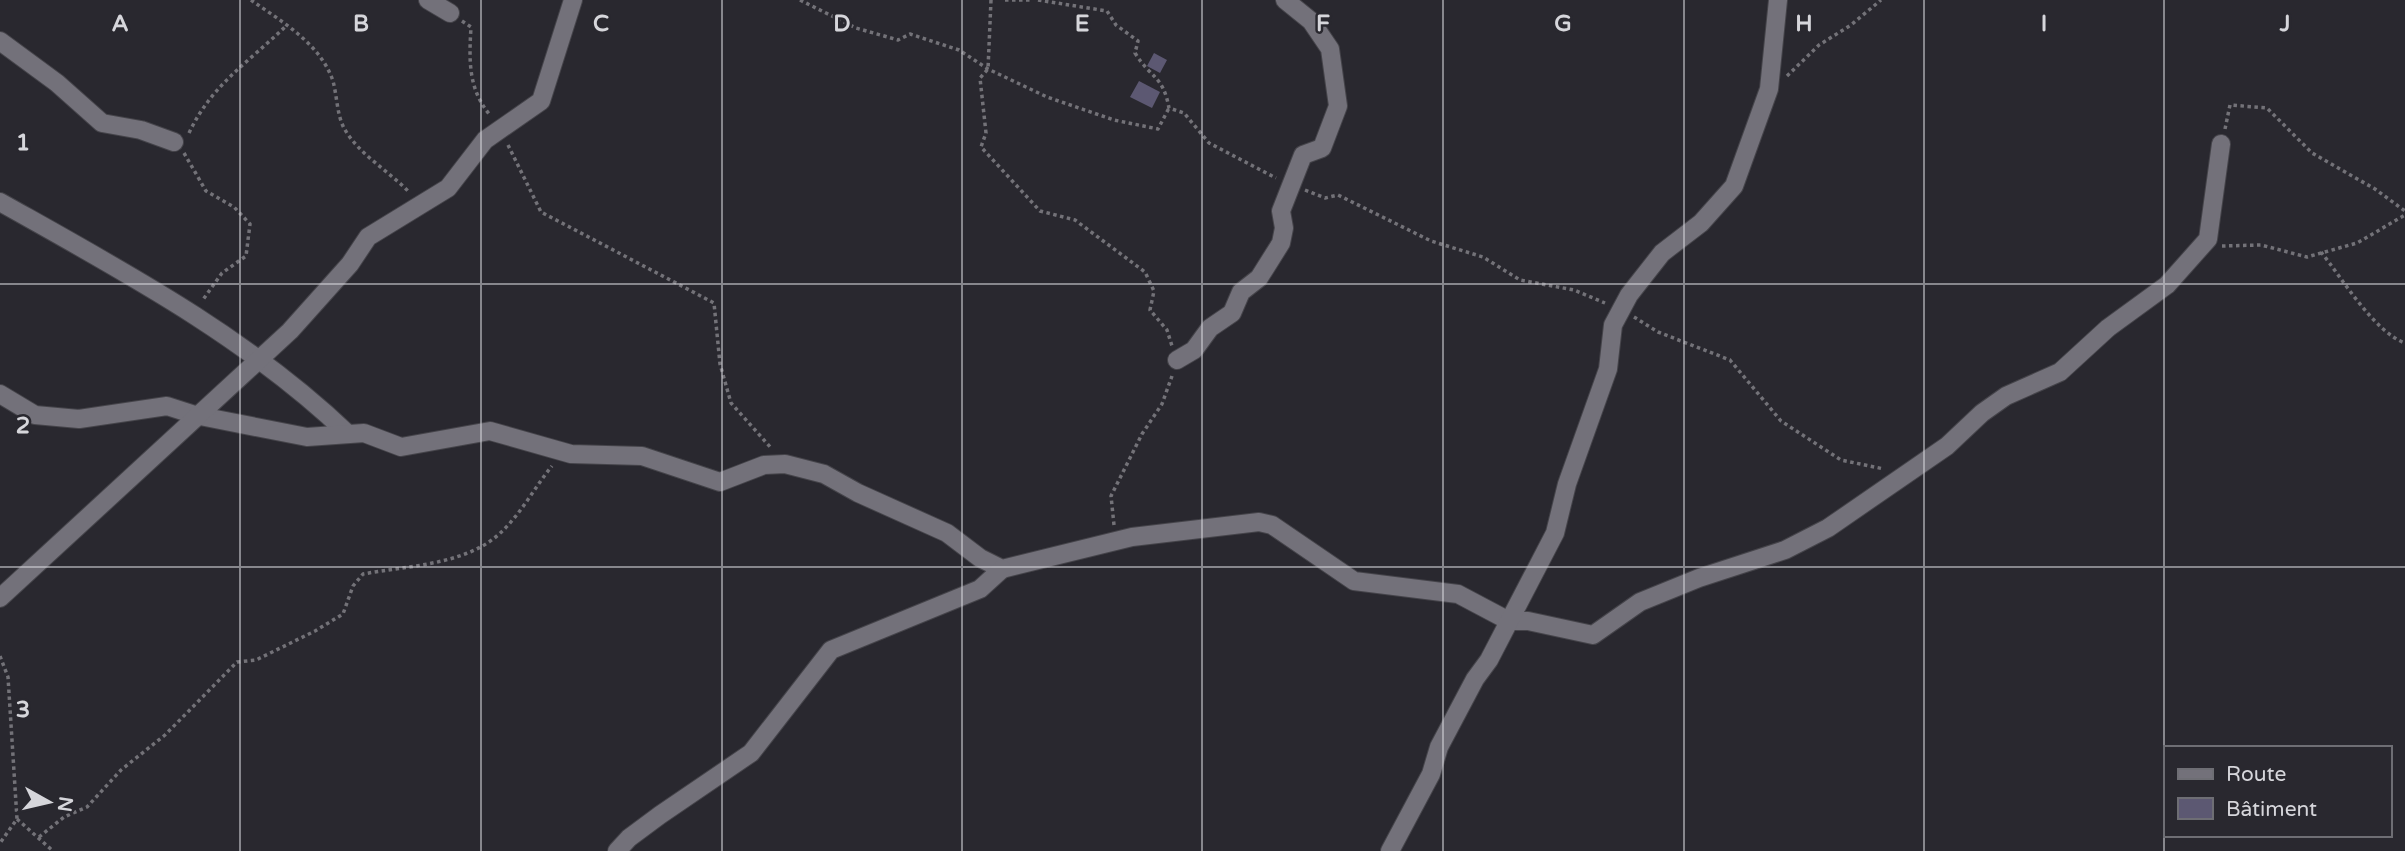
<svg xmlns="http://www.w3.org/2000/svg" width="2405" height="851" font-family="'Varela Round',sans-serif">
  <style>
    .building { fill: #5c5872 }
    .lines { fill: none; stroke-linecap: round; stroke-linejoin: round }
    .minor-casing { stroke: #45444a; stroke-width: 20 }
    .path { stroke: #737278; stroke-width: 3.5; stroke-dasharray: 3.5 3.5; stroke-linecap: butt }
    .minor { stroke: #73717a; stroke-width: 18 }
    .grid { fill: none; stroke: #d6d6db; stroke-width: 2; stroke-opacity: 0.55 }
    .grid-label { font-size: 23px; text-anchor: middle; font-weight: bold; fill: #d6d6db; stroke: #29282f; stroke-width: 5; stroke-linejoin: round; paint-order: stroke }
  </style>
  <rect width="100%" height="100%" fill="#29282f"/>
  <g class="building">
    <path d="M1154 53 1167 60 1160 73 1147 66Z"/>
    <path d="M1139 81 1160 92 1152 108 1130 97Z"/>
  </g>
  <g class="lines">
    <g class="minor-casing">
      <g id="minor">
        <path d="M428 0 450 13"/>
        <path d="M0 41 57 83 102 123 141 130 174 142"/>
        <path d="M0 202C121 270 247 337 348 434"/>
        <path d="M1177 360 1194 350 1210 328 1232 313 1241 292 1259 278 1281 243 1284 228 1281 211 1303 155 1322 148 1338 106 1330 49 1311 21 1285 0"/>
        <path d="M0 394 35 415 79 419 167 406 195 415 307 437 364 433 401 447 490 431 571 454 642 456 720 482 764 465 785 464 824 474 858 493 947 533 980 558 1002 569 1132 537 1259 522 1272 525 1354 581 1458 594 1509 621H1528L1593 635 1640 602 1699 578 1785 550 1828 528 1947 446 1982 413 2006 396 2060 372 2108 328 2167 285 2208 239 2221 144"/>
        <path d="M0 598 290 331 350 264 368 237 448 188 485 140 541 101 573 0"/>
        <path d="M617 851 629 838 660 815 751 753 831 650 980 589 1002 569"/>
        <path d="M1390 851 1431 774 1439 747 1475 679 1489 660 1555 533 1567 484 1608 369 1613 325 1629 295 1662 253 1701 223 1734 186 1769 89 1778 0"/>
      </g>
    </g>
    <g class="path">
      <path d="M251 0C282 22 320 43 333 81 337 96 337 115 344 128 358 154 389 171 409 192"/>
      <path d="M800 0 856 28 898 40 910 34 959 50 988 69 1047 97 1114 120 1158 129 1169 108"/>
      <path d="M991 0 988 69 980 78 986 133 981 147 1040 211 1075 220 1145 272 1154 291 1150 310 1167 330 1172 346"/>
      <path d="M1005 0H1030"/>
      <path d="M1038 0 1107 11 1116 25 1138 41 1135 53C1151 79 1163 75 1169 108L1184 113 1209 143 1276 178"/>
      <path d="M462 21 471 27C469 60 468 89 490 115"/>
      <path d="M1787 76 1819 45 1851 25 1881 0"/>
      <path d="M2225 129 2230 105 2267 108 2312 153 2375 189 2405 211"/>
      <path d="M189 133C212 84 249 62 287 25"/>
      <path d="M508 145 541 212 714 303 720 364 731 403 772 449"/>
      <path d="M184 153 206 191 234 207 250 224 246 256 222 273 202 301"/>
      <path d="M1305 190 1325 198 1338 195 1431 241 1483 257 1520 280 1574 290 1605 303"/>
      <path d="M2222 246 2261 245 2307 257 2357 243 2405 215"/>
      <path d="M2321 252C2342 278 2374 332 2405 343"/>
      <path d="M1634 317 1658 332 1730 360 1781 421 1841 460 1884 469"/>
      <path d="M1114 525 1111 496 1142 434 1162 404 1172 376"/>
      <path d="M0 656 8 677 17 819 0 843"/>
      <path d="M17 819 53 851"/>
      <path d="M39 837 64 817 87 807 121 770 165 735 237 662 256 660 315 631 343 614 353 586 363 574C406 566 464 565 498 535 520 516 534 488 552 466"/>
    </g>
    <use href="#minor" class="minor"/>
  </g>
  <path class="grid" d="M240 0V851M481 0V851M722 0V851M962 0V851M1202 0V851M1443 0V851M1684 0V851M1924 0V851M2164 0V851M0 284H2405M0 567H2405"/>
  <g class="grid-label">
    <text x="120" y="31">A</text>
    <text x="361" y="31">B</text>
    <text x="601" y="31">C</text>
    <text x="842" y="31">D</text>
    <text x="1082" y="31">E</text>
    <text x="1323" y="31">F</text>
    <text x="1563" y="31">G</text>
    <text x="1804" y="31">H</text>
    <text x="2044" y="31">I</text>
    <text x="2285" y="31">J</text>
    <text x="23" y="150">1</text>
    <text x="23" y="433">2</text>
    <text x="23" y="717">3</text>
  </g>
  <rect x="2164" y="746" width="228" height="91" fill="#29282f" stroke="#6e6e74" stroke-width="2"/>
  <rect x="2178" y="769" width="35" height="10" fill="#73717a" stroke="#6e6e74" stroke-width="2"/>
  <text x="2226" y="781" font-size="21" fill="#d6d6db">Route</text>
  <rect x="2178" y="798" width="35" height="21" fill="#5c5872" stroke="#6e6e74" stroke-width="2"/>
  <text x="2226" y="816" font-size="21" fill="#d6d6db">Bâtiment</text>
  <g transform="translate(49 802) rotate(98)" stroke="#29282f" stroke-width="5" paint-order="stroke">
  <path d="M0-5L12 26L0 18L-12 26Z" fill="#d6d6db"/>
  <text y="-10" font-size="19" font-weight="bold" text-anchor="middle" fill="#d6d6db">N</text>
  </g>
</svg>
